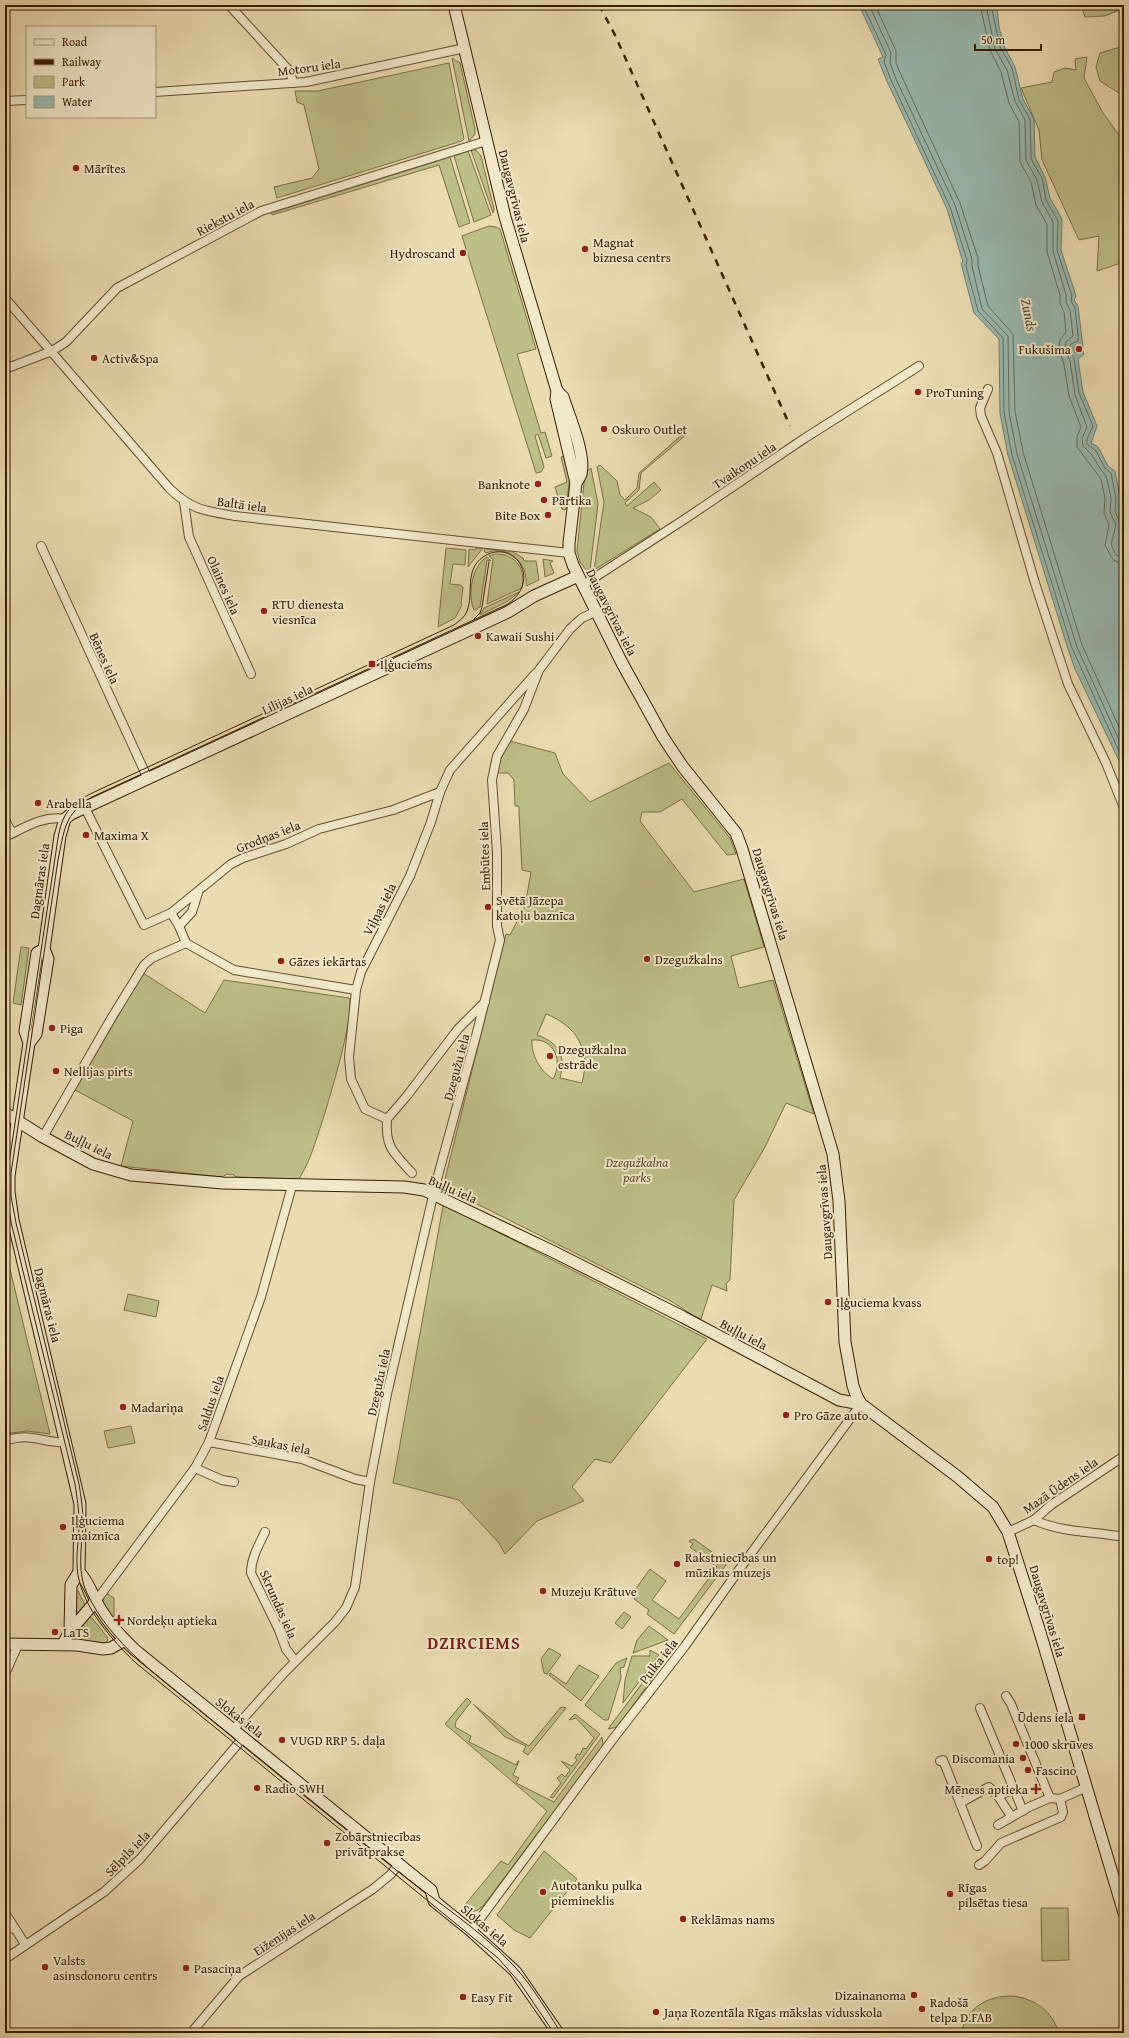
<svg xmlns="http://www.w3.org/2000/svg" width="1129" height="2038" font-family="'Gentium Book Plus',serif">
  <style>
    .green { fill: #bebe87; stroke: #7a6d44; fill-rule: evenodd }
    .water { fill: #98bab0; stroke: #717b6a }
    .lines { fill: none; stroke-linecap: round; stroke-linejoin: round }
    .shore { stroke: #676b58; stroke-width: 1 }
    .street-casing { stroke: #634c2d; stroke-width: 10 }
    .secondary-casing { stroke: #361c01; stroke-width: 13 }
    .street { stroke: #f1e8cc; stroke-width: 8 }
    .secondary { stroke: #f1e8cc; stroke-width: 11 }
    .tram { stroke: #361c01; stroke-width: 1 }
    .rail { stroke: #361c01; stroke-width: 2.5; stroke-dasharray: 7 7; stroke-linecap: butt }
    .poi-dot { fill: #8f2418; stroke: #f1e8cc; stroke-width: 1.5 }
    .labels { text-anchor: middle; stroke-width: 4; stroke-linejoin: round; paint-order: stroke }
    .street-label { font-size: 13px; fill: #361c01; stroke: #f1e8cc }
    .poi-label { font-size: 13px; fill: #361c01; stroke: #f1e8cc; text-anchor: start }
    .park-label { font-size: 13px; font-style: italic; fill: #5f4d29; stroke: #f1e8cc }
    .water-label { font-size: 14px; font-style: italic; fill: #534b36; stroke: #f1e8cc }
    .district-label { font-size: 17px; font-weight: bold; letter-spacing: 1px; fill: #7a1f14; stroke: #f1e8cc }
  </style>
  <rect width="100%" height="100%" fill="#eadbb1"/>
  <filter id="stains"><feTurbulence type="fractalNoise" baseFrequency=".005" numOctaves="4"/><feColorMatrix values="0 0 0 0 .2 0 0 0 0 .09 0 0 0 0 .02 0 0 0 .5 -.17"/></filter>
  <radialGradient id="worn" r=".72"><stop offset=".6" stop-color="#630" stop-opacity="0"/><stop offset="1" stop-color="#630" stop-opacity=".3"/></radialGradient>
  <g class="green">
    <path d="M1081 5H1124V8L1105 16 1085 17Z"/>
    <path d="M1124 46V93H1119L1100 81 1096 67 1100 53Z"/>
    <path d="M1087 57 1084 78 1103 113 1124 142V262L1097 271 1099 236 1079 240 1042 160 1039 130 1021 88 1052 82 1054 72 1065 68 1076 70 1075 59Z"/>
    <path d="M452 58 460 63 475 129V134L469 141Z"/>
    <path d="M449 63 464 139 462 141 277 198 274 187 312 178 319 169 304 105 297 102 295 91H318Z"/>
    <path d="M471 150H476L481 156 494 209 493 213Z"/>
    <path d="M468 151 491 215 474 222 454 156Z"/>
    <path d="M450 157 470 223 459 227 439 165 272 215 271 213Z"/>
    <path d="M489 226 496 227 500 229 536 349 517 354 541 433 545 432 552 456 546 458 538 434 535 436 544 467 541 472 536 473 462 236Z"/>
    <path d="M685 432 687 434 641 473 639 490 625 503 627 506 654 482 661 490 649 500 633 508 651 517 660 529 594 570 604 502 597 467 600 465 617 481 620 495 625 500 637 488 639 473Z"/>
    <path d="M568 455 571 468 566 509 564 510 562 509 555 487 567 482 561 457Z"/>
    <path d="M591 468 598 504 590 570 587 571 580 562 577 551 585 473Z"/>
    <path d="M446 548 466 550 465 565 453 564 450 584 460 585 463 587 461 604 462 605 455 618 438 627Z"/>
    <path d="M476 548H483L468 567 469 549 475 550Z"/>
    <path d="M485 549 511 551 523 558 524 561H536L539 580 526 586C528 563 510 544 486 553L484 551Z"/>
    <path d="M496 554C516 554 526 569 522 588L487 604 493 559 489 556Z"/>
    <path d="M487 557 491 561 487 560 480 607 474 610C467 596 472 565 487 557Z"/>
    <path d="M543 559 553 561 550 563 554 573 545 577Z"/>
    <path d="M519 592 508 601 480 615 484 608Z"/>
    <path d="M510 741 555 753 563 774 590 802 669 763 730 838 736 854 727 855 682 799 660 812H642L640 821 694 892 744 879 764 947 731 956 739 988 773 980 814 1114 786 1103 765 1147 734 1200 730 1280 726 1284 727 1291 712 1285 701 1319C690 1315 680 1306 669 1300L443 1187 506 934 510 935 525 906 531 872 522 870 519 812V806H515L514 780 508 773H496L498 764ZM546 1014C577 1026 591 1050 582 1083L560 1078C566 1055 559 1043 537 1035ZM532 1040C555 1038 563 1062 553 1079 540 1071 531 1055 532 1040Z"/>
    <path d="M21 947 29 948 21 1005 13 1003Z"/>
    <path d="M143 973 205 1013 224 980 349 998C357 1014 319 1135 310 1157 307 1165 303 1172 299 1179L236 1177 234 1175 227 1174 222 1177 121 1166 133 1121 75 1090Z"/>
    <path d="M443 1206 449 1207 707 1339 611 1463 595 1459 572 1487 584 1501 537 1521 505 1554 499 1543 459 1500 393 1483Z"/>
    <path d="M5 1249 50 1434 27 1431 5 1434Z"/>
    <path d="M128 1294 159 1301 156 1317 124 1310Z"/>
    <path d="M131 1426 135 1443 108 1448 104 1431Z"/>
    <path d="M694 1539 726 1562V1565L674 1634 647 1614 649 1610 634 1599 636 1596 632 1594 650 1569 666 1581 652 1600 679 1619 717 1567 690 1547 693 1544 689 1541Z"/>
    <path d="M78 1591 85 1605 76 1615H74V1592Z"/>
    <path d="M106 1593 114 1598V1620L102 1603Z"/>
    <path d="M624 1612 631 1617 622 1629 615 1623Z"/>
    <path d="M88 1617 92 1618 107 1637 108 1640 106 1643 77 1641 75 1639 74 1633Z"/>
    <path d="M649 1626 668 1640 633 1653 637 1640Z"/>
    <path d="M673 1642 677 1645 617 1727 608 1729Z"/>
    <path d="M549 1648 561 1655 547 1674 544 1673 541 1659Z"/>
    <path d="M650 1650 659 1655 623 1703 625 1680 632 1656H650Z"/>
    <path d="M627 1658 624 1667 620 1668 621 1678 608 1720H604L585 1705 616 1663Z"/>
    <path d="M579 1665 599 1676 581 1701 549 1675 550 1673 566 1684Z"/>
    <path d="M467 1698 471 1702 456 1721 455 1727 471 1736 469 1742 516 1765 518 1761H519L513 1775 519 1778 516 1783 554 1802 602 1737 603 1744 601 1749 483 1906 478 1910 471 1912 464 1906 501 1861 508 1865 547 1811 445 1724Z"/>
    <path d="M473 1704 515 1738 529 1746 560 1708 563 1707 566 1708 528 1755 523 1752 526 1746 505 1737Z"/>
    <path d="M575 1714 600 1734 553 1798 550 1797 561 1783 557 1778 562 1774 565 1777 570 1770 561 1761 572 1766 577 1760 575 1758 577 1754 580 1755 583 1748 586 1749 594 1738 576 1718 569 1720Z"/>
    <path d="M544 1851 577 1879 530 1938 514 1930 497 1915Z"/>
    <path d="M1041 1908H1068L1069 1960 1042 1961Z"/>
    <path d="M1013 1996C1035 1999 1052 2011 1059 2033H961C968 2007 986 1996 1013 1996Z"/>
  </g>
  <path class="water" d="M859 5H994L997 8 999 27 1004 46 1015 67 1023 99 1034 119 1035 157 1045 177 1050 198 1062 219 1061 250 1076 296 1074 300 1078 306 1083 347 1080 345 1074 347 1075 353 1083 350 1084 354 1078 359 1083 392 1097 426 1091 443 1098 447 1108 466 1115 471 1120 497 1119 510 1124 523 1119 542 1124 552V771L1075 669 1068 649 1008 455 1000 413 999 339 974 313 961 263 963 262 947 209 886 79 878 59 883 57Z"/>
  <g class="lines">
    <g class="shore">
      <path d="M863 5 886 55 884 62 891 80 950 207 967 260 966 266 978 311 1003 338 1004 412 1012 455 1072 648 1124 762"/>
      <path d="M869 5 891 53 890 63 896 79 955 205 972 259V266L982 309 1008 336 1009 412 1017 454 1077 647 1124 751"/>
      <path d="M875 5 896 51V63L902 77 960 203 978 258V266L988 306 1013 334 1015 411 1023 452 1082 645 1124 738"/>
      <path d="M980 5 990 50 1001 72 1009 103 1019 122 1020 162 1031 182 1036 205 1047 224V252L1060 295V303L1064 312 1066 332 1060 340 1059 349 1064 364 1069 396 1081 427 1077 436V447L1101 479 1105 498 1104 513 1109 525 1105 545 1113 560 1124 564"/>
      <path d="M986 5 995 49 1007 70 1015 101 1025 120 1026 160 1037 180 1042 202 1053 222V251L1066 295V302L1070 310 1073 336 1066 342 1065 349 1070 361 1075 395 1087 427 1082 438 1083 446 1092 455 1101 470 1106 476 1108 484 1111 498 1110 512 1116 525 1111 544 1116 555 1124 558"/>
      <path d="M991 5 1000 47 1012 68 1019 100 1030 119 1031 159 1042 178 1046 200 1058 221 1057 250 1072 296 1071 301 1075 308 1078 336V341L1071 344C1068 349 1071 354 1074 358L1079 393 1093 426 1087 439V444L1096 451 1105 468 1111 473 1116 498 1115 511 1119 521 1124 523"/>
    </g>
    <g class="street-casing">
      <g id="street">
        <path d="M229 5 284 65 290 71 293 83"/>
        <path d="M155 92 306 82 465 48"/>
        <path d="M5 101 27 100"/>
        <path d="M5 298 170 489C192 510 205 511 235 516L569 553"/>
        <path d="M5 369 52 351 66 342 117 288 261 211 486 141"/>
        <path d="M988 389 980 408 981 416 997 453 1035 583 1068 684 1106 763 1124 808"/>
        <path d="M184 502 189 537 251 674"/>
        <path d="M41 546 148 779"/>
        <path d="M583 585 685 519 805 438 919 366"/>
        <path d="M85 808 144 925 171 913 231 864 243 858 286 844 319 829 393 810 440 792"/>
        <path d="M5 820 12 833"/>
        <path d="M5 837C24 828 43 815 65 819"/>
        <path d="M171 913 179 926 186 943"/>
        <path d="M179 926 192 912 198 893"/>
        <path d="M186 943 234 970 356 990"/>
        <path d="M387 1119 365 1109 351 1079 349 1057 356 990 361 972 410 876 431 822 440 792 450 770 536 673"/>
        <path d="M387 1119 406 1097 458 1029 485 1002"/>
        <path d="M387 1119C385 1148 394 1153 412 1173"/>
        <path d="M43 1137 112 1017 144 965 152 958 186 943"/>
        <path d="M5 1441C31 1431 43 1444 66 1442"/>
        <path d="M209 1442 302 1459 355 1479 370 1482"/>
        <path d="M195 1468 222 1480 234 1482"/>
        <path d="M1034 1520C1062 1533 1094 1531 1124 1537"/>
        <path d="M265 1532C259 1545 251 1558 251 1573L279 1630 286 1649 295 1661"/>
        <path d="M1008 1532 1034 1520 1051 1505 1124 1456"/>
        <path d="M96 1601 195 1468 209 1442 261 1297 292 1186"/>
        <path d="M5 1674 18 1645"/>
        <path d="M1006 1696 1011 1704 1050 1798"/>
        <path d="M980 1708 1023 1811"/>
        <path d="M233 1730 283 1674 335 1622 346 1608 355 1587 370 1482 387 1394 436 1183 476 1036 500 940 497 926V852L492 780 497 756 524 709 539 670 570 629 582 618 595 612"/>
        <path d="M940 1761 943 1760 977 1846"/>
        <path d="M998 1796 1014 1789"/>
        <path d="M960 1803 989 1787 998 1796 1011 1816"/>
        <path d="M998 1825 1029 1807 1050 1798 1060 1799 1087 1787"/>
        <path d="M979 1865 985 1861 1001 1843 1061 1817 1063 1812 1060 1799"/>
        <path d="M5 1913 25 1944"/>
        <path d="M5 1927 15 1929"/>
        <path d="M471 1931 613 1739 685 1646 741 1567 861 1404"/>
        <path d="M5 1959 104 1892 140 1859 243 1738"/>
        <path d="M191 2033 239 1976 373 1889 390 1875 400 1863"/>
      </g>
    </g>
    <g class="secondary-casing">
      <g id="secondary">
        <path d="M454 5 505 217 557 391 556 399 576 483"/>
        <path d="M557 391 563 397C569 416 586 455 581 474 580 477 578 480 576 483L569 543V553L573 565 622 663 663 737 683 767 736 833 742 849 833 1154 839 1201 845 1342 853 1386 857 1397 861 1404 958 1477 993 1507 1008 1532 1039 1629 1124 1913"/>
        <path d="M44 949 37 953 25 1031 29 1043 9 1176V1192L13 1220 80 1504 79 1572 71 1585 70 1631 63 1644"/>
        <path d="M29 1043 36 1034 48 959 44 949 60 836 65 819 71 814 508 612 534 596 578 576"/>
        <path d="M5 1113 43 1137 93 1164 131 1175 223 1183 404 1187 424 1190 554 1252 683 1317 839 1400 861 1404"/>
        <path d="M79 1572C89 1582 93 1597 101 1610 110 1625 122 1638 135 1650L431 1890 434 1901 471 1931 515 1971 558 2033"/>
        <path d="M70 1631 96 1601"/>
        <path d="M5 1644 77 1645 103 1649 111 1648 125 1640"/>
      </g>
    </g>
    <use href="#street" class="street"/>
    <use href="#secondary" class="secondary"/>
    <g class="tram">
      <path d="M474 619 480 613 482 607 489 562"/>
      <path d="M554 2033 520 1983 498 1958 136 1663C112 1640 84 1609 78 1575 75 1559 79 1540 79 1523 79 1510 77 1497 75 1484L11 1222 7 1196 8 1170 58 838C62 815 69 805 90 794L454 625C459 621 465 617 467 611 474 594 464 570 483 557 513 537 543 579 508 604L92 797C64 813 64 832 58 860L11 1173V1196L16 1223 79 1484C81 1497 83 1509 83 1522 82 1545 77 1570 86 1591 110 1644 161 1678 204 1714 266 1765 328 1815 391 1866 432 1899 479 1928 515 1967 533 1987 547 2011 561 2033"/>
    </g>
    <path class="rail" d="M599 5 615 35 790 426"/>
  </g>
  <g class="poi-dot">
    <circle cx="76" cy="168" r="4"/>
    <circle cx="585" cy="249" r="4"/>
    <circle cx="463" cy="253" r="4"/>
    <circle cx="1079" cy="349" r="4"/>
    <circle cx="94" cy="358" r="4"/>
    <circle cx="918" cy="392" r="4"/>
    <circle cx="604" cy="429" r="4"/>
    <circle cx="538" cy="484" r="4"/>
    <circle cx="544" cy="500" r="4"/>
    <circle cx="548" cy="515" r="4"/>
    <circle cx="264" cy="611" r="4"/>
    <circle cx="478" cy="636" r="4"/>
    <rect x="368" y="660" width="8" height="8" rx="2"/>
    <circle cx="38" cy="803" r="4"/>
    <circle cx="86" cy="835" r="4"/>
    <circle cx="488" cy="907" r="4"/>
    <circle cx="647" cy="959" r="4"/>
    <circle cx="281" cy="961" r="4"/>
    <circle cx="52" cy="1028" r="4"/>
    <circle cx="550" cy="1056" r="4"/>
    <circle cx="56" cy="1071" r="4"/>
    <circle cx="828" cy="1302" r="4"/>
    <circle cx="123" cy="1407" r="4"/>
    <circle cx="786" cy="1415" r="4"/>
    <circle cx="63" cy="1527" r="4"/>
    <circle cx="989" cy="1559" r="4"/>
    <circle cx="677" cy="1564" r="4"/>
    <circle cx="543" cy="1591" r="4"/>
    <path d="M117 1614h4v4h4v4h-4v4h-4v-4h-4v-4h4z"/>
    <circle cx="55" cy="1632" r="4"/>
    <rect x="1078" y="1713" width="8" height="8" rx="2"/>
    <circle cx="282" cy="1740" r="4"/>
    <circle cx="1016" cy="1744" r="4"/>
    <circle cx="1023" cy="1758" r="4"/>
    <circle cx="1028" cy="1770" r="4"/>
    <circle cx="257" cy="1788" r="4"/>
    <path d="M1034 1783h4v4h4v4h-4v4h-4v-4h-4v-4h4z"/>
    <circle cx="327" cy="1843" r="4"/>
    <circle cx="543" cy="1892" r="4"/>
    <circle cx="950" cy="1894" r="4"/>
    <circle cx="683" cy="1919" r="4"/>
    <circle cx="45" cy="1967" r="4"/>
    <circle cx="186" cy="1968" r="4"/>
    <circle cx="914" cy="1995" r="4"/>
    <circle cx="463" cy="1997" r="4"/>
    <circle cx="922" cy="2009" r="4"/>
    <circle cx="656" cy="2012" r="4"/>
  </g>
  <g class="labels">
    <g class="street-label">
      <text transform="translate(309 67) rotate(-8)" y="5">Motoru iela</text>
      <text transform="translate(515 196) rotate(76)" y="5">Daugavgrīvas iela</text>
      <text transform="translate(225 217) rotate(-28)" y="5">Riekstu iela</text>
      <text transform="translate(744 465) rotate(-34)" y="5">Tvaikoņu iela</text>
      <text transform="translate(242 504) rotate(8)" y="5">Baltā iela</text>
      <text transform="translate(224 585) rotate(66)" y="5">Olaines iela</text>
      <text transform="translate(612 612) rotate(63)" y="5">Daugavgrīvas iela</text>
      <text transform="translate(105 658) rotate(66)" y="5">Bēnes iela</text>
      <text transform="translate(287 699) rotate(-25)" y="5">Lilijas iela</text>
      <text transform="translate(268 836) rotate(-21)" y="5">Grodņas iela</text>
      <text transform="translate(484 856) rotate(-92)" y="5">Embūtes iela</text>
      <text transform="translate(39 881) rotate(-82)" y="5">Dagmāras iela</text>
      <text transform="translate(771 894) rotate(73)" y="5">Daugavgrīvas iela</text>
      <text transform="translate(379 909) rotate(-63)" y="5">Viļņas iela</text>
      <text transform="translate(456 1067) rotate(-75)" y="5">Dzegužu iela</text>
      <text transform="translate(89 1144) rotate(26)" y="5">Buļļu iela</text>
      <text transform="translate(453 1189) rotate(23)" y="5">Buļļu iela</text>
      <text transform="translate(824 1212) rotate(-94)" y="5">Daugavgrīvas iela</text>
      <text transform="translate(48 1305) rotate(76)" y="5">Dagmāras iela</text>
      <text transform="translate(744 1334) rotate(28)" y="5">Buļļu iela</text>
      <text transform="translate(378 1382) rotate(-78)" y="5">Dzegužu iela</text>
      <text transform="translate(210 1403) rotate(-71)" y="5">Saldus iela</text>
      <text transform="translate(281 1444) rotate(11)" y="5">Saukas iela</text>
      <text transform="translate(1060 1485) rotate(-35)" y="5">Mazā Ūdens iela</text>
      <text transform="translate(279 1604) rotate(66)" y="5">Skrundas iela</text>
      <text transform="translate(1048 1611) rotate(73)" y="5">Daugavgrīvas iela</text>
      <text transform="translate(658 1661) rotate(-52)" y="5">Pulka iela</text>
      <text transform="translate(240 1717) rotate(38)" y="5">Slokas iela</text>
      <text transform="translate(127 1853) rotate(-46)" y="5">Sēlpils iela</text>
      <text transform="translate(485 1925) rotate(40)" y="5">Slokas iela</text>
      <text transform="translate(284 1933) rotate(-33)" y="5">Eiženijas iela</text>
    </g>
    <g class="poi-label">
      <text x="84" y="173">Mārītes</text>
      <text x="593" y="247">Magnat<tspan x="593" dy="15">biznesa centrs</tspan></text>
      <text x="455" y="258" text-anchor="end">Hydroscand</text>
      <text x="1071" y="354" text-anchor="end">Fukušima</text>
      <text x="102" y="363">Activ&amp;Spa</text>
      <text x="926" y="397">ProTuning</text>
      <text x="612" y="434">Oskuro Outlet</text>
      <text x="530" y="489" text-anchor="end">Banknote</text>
      <text x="552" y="505">Pārtika</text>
      <text x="540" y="520" text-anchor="end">Bite Box</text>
      <text x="272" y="609">RTU dienesta<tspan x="272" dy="15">viesnīca</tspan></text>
      <text x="486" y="641">Kawaii Sushi</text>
      <text x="380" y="669">Iļģuciems</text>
      <text x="46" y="808">Arabella</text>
      <text x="94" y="840">Maxima X</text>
      <text x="496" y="905">Svētā Jāzepa<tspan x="496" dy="15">katoļu baznīca</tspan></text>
      <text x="655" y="964">Dzegužkalns</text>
      <text x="289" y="966">Gāzes iekārtas</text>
      <text x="60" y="1033">Piga</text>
      <text x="558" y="1054">Dzegužkalna<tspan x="558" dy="15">estrāde</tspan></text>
      <text x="64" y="1076">Nellijas pirts</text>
      <text x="836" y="1307">Iļģuciema kvass</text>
      <text x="131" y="1412">Madariņa</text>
      <text x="794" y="1420">Pro Gāze auto</text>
      <text x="71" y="1525">Iļģuciema<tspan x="71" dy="15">maiznīca</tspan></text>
      <text x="685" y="1562">Rakstniecības un<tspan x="685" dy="15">mūzikas muzejs</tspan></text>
      <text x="997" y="1564">top!</text>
      <text x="551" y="1596">Muzeju Krātuve</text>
      <text x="127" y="1625">Nordeķu aptieka</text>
      <text x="63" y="1637">LaTS</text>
      <text x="1074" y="1722" text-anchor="end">Ūdens iela</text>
      <text x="290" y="1745">VUGD RRP 5. daļa</text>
      <text x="1024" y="1749">1000 skrūves</text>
      <text x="1015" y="1763" text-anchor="end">Discomania</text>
      <text x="1036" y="1775">Fascino</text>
      <text x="265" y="1793">Radio SWH</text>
      <text x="1028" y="1794" text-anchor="end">Mēness aptieka</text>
      <text x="335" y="1841">Zobārstniecības<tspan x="335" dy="15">privātprakse</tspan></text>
      <text x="551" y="1890">Autotanku pulka<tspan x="551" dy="15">piemineklis</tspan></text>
      <text x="958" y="1892">Rīgas<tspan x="958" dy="15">pilsētas tiesa</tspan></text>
      <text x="691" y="1924">Reklāmas nams</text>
      <text x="53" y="1965">Valsts<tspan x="53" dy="15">asinsdonoru centrs</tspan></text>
      <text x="194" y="1973">Pasaciņa</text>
      <text x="906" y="2000" text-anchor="end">Dizainanoma</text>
      <text x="471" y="2002">Easy Fit</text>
      <text x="930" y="2007">Radošā<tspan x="930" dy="15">telpa D.FAB</tspan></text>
      <text x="664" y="2017">Jaņa Rozentāla Rīgas mākslas vidusskola</text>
    </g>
    <g class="park-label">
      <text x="637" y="1167">Dzegužkalna<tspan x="637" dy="15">parks</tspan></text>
    </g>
    <g class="water-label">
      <text transform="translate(1029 315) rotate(78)" y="5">Zunds</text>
    </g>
    <g class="district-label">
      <text x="474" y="1649">DZIRCIEMS</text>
    </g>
  </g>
  <rect width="1129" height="2038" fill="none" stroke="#eadbb1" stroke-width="20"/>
  <rect x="6" y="6" width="1117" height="2026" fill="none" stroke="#361c01" stroke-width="2"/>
  <rect x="10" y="10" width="1109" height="2018" fill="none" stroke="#361c01"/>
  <rect x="26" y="26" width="130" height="92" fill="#f1e8cc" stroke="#a6967b"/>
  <rect x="34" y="39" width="20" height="6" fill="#f1e8cc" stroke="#a6967b"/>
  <text x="62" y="46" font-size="12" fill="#361c01">Road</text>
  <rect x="34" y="59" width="20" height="6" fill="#361c01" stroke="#a6967b"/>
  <text x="62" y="66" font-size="12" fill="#361c01">Railway</text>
  <rect x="34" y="76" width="20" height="12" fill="#bebe87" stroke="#a6967b"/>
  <text x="62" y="86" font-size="12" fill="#361c01">Park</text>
  <rect x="34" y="96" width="20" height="12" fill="#98bab0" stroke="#a6967b"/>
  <text x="62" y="106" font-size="12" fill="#361c01">Water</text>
  <path d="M975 44v6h66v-6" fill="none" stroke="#361c01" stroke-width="2"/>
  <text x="981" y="44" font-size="12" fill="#361c01" stroke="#f1e8cc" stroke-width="3" paint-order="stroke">50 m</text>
  <rect width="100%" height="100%" filter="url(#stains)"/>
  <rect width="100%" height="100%" fill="url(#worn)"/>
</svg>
